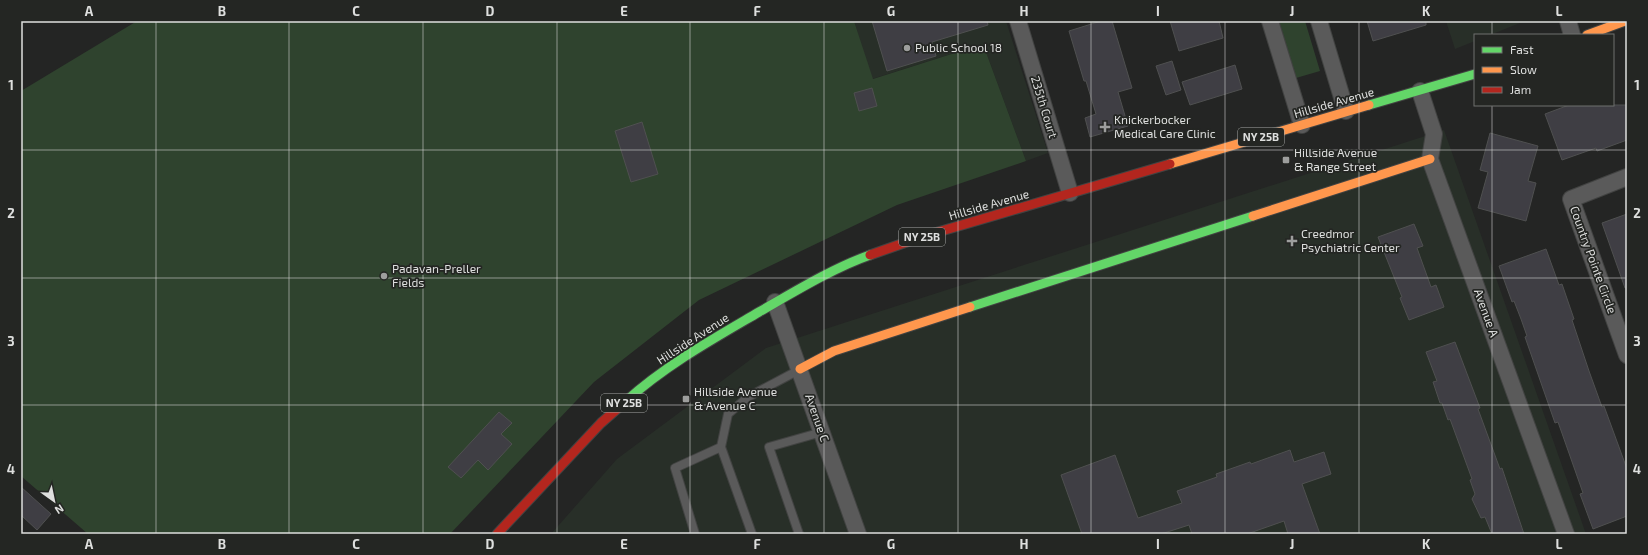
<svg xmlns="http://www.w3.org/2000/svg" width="1648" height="555" viewBox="0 0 1648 555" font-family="'Exo 2',sans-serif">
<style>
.built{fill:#282f28}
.green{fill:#2f432e}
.building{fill:#3f3e44;stroke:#4f5050}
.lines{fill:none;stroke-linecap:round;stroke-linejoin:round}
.lane-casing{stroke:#424342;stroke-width:10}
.street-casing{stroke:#424342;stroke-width:18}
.fast-casing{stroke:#424342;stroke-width:11}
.slow-casing{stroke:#424342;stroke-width:11}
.jam-casing{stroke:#424342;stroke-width:11}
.lane{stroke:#5a5a5a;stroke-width:8}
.street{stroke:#5a5a5a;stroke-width:16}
.fast{stroke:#63d668;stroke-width:9}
.slow{stroke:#ff974d;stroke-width:9}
.jam{stroke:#b3261e;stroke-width:9}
.grid{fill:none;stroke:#dedfde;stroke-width:1;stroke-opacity:0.55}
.poi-dot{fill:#9d9e9d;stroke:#242623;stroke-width:1.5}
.labels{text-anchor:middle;stroke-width:3.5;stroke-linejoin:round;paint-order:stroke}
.shield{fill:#242623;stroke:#a6a8a6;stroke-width:1}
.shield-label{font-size:11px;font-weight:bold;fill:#dedfde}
.poi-label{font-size:12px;fill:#dedfde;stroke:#242623;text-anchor:start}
.street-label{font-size:12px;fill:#dedfde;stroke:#242623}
.neatline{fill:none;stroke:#dedfde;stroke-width:1.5}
.grid-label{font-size:13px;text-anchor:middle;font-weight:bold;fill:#dedfde}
</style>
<rect width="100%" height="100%" fill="#242524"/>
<path class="built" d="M 854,21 L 1006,21 L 1048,153 L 1026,161 L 983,44 L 872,79 Z
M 1446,21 L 1525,21 L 1490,35 L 1475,35 L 1475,41 L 1455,49 Z
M 1444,130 L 1586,534 L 551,534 L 617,459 L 766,348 Z"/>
<path class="green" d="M 137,21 L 854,21 L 873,79 L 983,44 L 1026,161 L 897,205 L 699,300 L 594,382 L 450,534 L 88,534 L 21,476 L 21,91 Z
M 1279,21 L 1305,21 L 1320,71 L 1296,78 Z"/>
<path class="building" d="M 872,21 L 987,21 L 988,25 L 932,42 L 936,56 L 887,71 Z
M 1101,21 L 1112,21 L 1132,88 L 1118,92 L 1128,126 L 1090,137 L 1085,118 L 1096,114 L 1086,81 L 1084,81 L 1069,31 Z
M 1170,21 L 1219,21 L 1223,38 L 1179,51 Z
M 1367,21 L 1426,21 L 1426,25 L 1373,41 Z
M 1172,61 L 1181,90 L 1166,95 L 1156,66 Z
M 1235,65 L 1242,89 L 1190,105 L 1182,82 Z
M 872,88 L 877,106 L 859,111 L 854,93 Z
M 1569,105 L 1627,105 L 1627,140 L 1597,151 L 1596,148 L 1562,160 L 1545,114 Z
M 642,122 L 658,174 L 631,182 L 615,131 Z
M 1490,133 L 1538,146 L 1528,181 L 1536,183 L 1526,221 L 1478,208 L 1488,172 L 1480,170 Z
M 1627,214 L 1627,288 L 1625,288 L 1602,223 Z
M 1414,224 L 1423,246 L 1417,248 L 1431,287 L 1436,285 L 1444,307 L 1409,320 L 1400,298 L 1402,297 L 1378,237 Z
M 1546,249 L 1559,285 L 1562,284 L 1574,319 L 1572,320 L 1589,371 L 1602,407 L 1604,406 L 1627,469 L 1627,516 L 1593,529 L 1580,494 L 1583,493 L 1564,439 L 1558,422 L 1555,423 L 1525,337 L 1527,336 L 1521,319 L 1514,301 L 1512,302 L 1499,266 Z
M 1455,342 L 1480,408 L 1478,409 L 1500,469 L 1502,468 L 1524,534 L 1492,534 L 1485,517 L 1481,518 L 1472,499 L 1475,494 L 1470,480 L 1472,479 L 1450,419 L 1448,420 L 1442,403 L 1440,403 L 1433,382 L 1437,381 L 1426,352 Z
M 499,412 L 512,423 L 501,434 L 512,444 L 488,470 L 478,460 L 461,478 L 448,467 Z
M 1290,450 L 1294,462 L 1324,452 L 1331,474 L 1302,484 L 1320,534 L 1288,534 L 1284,521 L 1247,534 L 1192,534 L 1189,525 L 1161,534 L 1082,534 L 1061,475 L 1115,455 L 1138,518 L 1182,503 L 1177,491 L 1217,477 L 1216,474 L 1250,462 L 1251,464 Z
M 21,487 L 51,514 L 37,530 L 21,515 Z"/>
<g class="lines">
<g class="lane-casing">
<path id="lane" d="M 695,534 L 675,468 L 721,447
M 752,534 L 721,447 L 728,414 L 748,397 L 799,370
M 799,534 L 769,447 L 822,432"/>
</g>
<g class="street-casing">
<path id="street" d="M 1018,21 L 1070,193
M 1270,21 L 1302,125
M 1319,21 L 1346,111
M 1568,21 L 1572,35
M 1420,91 L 1434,134 L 1430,159 L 1566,534
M 1627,177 L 1571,199 L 1627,355
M 775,302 L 858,534"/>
</g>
<g class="fast-casing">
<path id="fast" d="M 1369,105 L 1475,74
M 970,307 L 1253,216
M 626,401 C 666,365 713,339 759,312 C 794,292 833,268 870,255"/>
</g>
<g class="slow-casing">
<path id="slow" d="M 1587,35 L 1625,21
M 1170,164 L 1369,105
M 1253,216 L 1430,159
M 800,369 L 834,351 L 970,307"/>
</g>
<g class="jam-casing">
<path id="jam" d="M 870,255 L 921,237 L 1170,164
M 497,534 L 601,423 L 626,401"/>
</g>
<use href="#lane" class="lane"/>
<use href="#street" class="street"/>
<use href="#fast" class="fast"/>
<use href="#slow" class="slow"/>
<use href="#jam" class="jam"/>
</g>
<path class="grid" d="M 156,21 L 156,534M 289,21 L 289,534M 423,21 L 423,534M 557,21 L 557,534M 690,21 L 690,534M 824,21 L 824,534M 958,21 L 958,534M 1091,21 L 1091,534M 1225,21 L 1225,534M 1359,21 L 1359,534M 1492,21 L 1492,35M 1492,105 L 1492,534M 21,150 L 1627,150M 21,278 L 1627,278M 21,405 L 1627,405"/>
<g class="poi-dot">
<circle cx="907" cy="48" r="4"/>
<path d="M1103 121h4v4h4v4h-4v4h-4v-4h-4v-4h4z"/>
<rect x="1282" y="156" width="8" height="8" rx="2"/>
<path d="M1290 235h4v4h4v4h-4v4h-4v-4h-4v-4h4z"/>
<circle cx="384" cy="276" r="4"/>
<rect x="682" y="395" width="8" height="8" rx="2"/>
</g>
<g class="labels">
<g class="shield">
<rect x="1238" y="128" width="46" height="18" rx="3"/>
<rect x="899" y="228" width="46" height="18" rx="3"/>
<rect x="601" y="394" width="46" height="18" rx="3"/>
</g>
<g class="shield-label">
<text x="1261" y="141">NY 25B</text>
<text x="922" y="241">NY 25B</text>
<text x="624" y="407">NY 25B</text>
</g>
<g class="poi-label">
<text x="915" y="52">Public School 18</text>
<text x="1114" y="124">Knickerbocker<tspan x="1114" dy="14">Medical Care Clinic</tspan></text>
<text x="1294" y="157">Hillside Avenue<tspan x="1294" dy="14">&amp; Range Street</tspan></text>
<text x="1301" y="238">Creedmor<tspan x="1301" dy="14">Psychiatric Center</tspan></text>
<text x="392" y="273">Padavan-Preller<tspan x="392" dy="14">Fields</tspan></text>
<text x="694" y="396">Hillside Avenue<tspan x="694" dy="14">&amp; Avenue C</tspan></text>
</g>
<g class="street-label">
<text transform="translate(1334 103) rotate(-16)" y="4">Hillside Avenue</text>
<text transform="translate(1044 107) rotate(73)" y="4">235th Court</text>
<text transform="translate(989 205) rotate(-16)" y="4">Hillside Avenue</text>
<text transform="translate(1593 260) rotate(70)" y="4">Country Pointe Circle</text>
<text transform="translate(1486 313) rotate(70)" y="4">Avenue A</text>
<text transform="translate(693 339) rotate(-33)" y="4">Hillside Avenue</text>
<text transform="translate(817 418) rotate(71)" y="4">Avenue C</text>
</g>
</g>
<rect width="1648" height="555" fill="none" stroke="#242623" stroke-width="44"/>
<rect x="1474" y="34" width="140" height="72" fill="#242623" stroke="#6e706e"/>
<rect x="1482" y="47" width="20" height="6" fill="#63d668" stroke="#6e706e"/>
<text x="1510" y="54" font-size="12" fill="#dedfde">Fast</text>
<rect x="1482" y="67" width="20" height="6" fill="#ff974d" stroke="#6e706e"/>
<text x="1510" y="74" font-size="12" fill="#dedfde">Slow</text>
<rect x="1482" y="87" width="20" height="6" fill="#b3261e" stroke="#6e706e"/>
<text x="1510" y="94" font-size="12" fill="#dedfde">Jam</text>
<g transform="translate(54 501) rotate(147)" stroke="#242623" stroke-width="3" paint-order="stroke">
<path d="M0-3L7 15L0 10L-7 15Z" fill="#dedfde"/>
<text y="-6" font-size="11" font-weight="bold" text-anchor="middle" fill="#dedfde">N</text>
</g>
<rect x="22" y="22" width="1604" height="511" class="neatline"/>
<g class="grid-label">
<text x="89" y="16">A</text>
<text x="222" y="16">B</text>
<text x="356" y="16">C</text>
<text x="490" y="16">D</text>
<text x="624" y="16">E</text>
<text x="757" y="16">F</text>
<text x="891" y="16">G</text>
<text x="1024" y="16">H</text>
<text x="1158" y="16">I</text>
<text x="1292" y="16">J</text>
<text x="1426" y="16">K</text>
<text x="1559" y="16">L</text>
<text x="11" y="90">1</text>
<text x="1637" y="90">1</text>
<text x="11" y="218">2</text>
<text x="1637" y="218">2</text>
<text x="11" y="346">3</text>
<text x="1637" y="346">3</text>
<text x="11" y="474">4</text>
<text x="1637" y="474">4</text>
<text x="89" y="549">A</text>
<text x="222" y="549">B</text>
<text x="356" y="549">C</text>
<text x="490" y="549">D</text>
<text x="624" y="549">E</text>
<text x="757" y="549">F</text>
<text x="891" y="549">G</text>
<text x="1024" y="549">H</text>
<text x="1158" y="549">I</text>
<text x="1292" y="549">J</text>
<text x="1426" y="549">K</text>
<text x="1559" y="549">L</text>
</g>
</svg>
